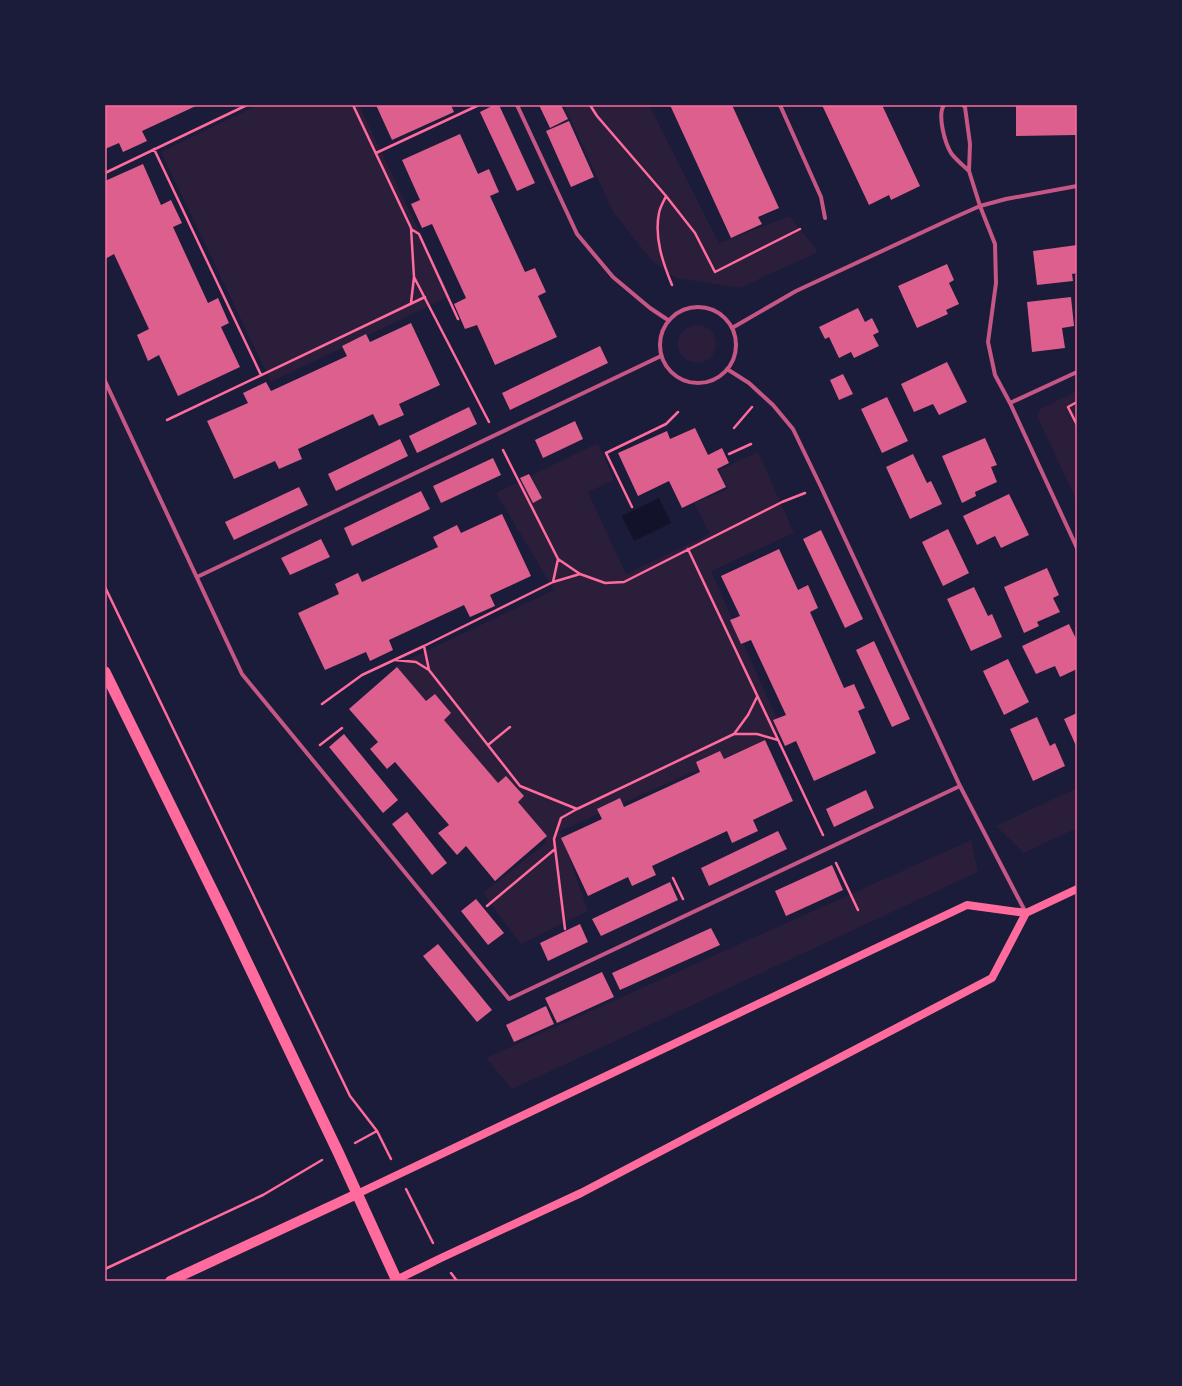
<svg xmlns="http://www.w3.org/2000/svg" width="1182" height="1386" viewBox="0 0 1182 1386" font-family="'PT Sans Narrow',sans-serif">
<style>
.green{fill:#2a1e3b}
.water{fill:#12122b}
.building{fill:#dd5f8e}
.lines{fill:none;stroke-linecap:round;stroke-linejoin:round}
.path{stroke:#ff6b9d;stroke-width:2.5}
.minor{stroke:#c65784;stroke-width:4}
.secondary{stroke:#ff6b9d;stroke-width:8}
.primary{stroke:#ff6b9d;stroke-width:10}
.trunk{stroke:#ff6b9d;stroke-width:11}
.neatline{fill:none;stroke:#ff6b9d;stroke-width:1.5}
</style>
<rect width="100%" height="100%" fill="#1b1b3a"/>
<path class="green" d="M 258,105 L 359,105 L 450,296 L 271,382 L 161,152 Z
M 564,105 L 649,105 L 719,243 L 790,216 L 818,252 L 740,288 L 676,278 L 652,261 L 613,212 Z
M678 344a19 19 0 1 1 38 0a19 19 0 1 1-38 0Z
M 1077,391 L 1077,502 L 1037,416 L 1040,409 Z
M 598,443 L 614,480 L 588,492 L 626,574 L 710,534 L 694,503 L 728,489 L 719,470 L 758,452 L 794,533 L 711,571 L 783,732 L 560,831 L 588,911 L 521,944 L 483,893 L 547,842 L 395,666 L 554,590 L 496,493 Z
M 1077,788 L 1077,828 L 1024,853 L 996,826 Z
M 971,840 L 978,872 L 512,1089 L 486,1058 Z"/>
<path class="water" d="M 659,498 L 671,523 L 634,541 L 622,516 Z"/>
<path class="building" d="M 105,105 L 198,105 L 142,131 L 147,141 L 123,152 L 119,143 L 105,149 Z
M 376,105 L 451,105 L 454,112 L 392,140 Z
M 494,105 L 499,105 L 535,183 L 517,191 L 480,112 Z
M 539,105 L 561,105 L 568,119 L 550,128 Z
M 670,105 L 732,105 L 779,208 L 758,217 L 762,224 L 731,238 Z
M 822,105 L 882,105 L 920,186 L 891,200 L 889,195 L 869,205 Z
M 1016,105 L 1077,105 L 1077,135 L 1016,136 Z
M 569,121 L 594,177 L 571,187 L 546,131 Z
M 460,134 L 478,174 L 489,169 L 499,192 L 490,196 L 525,272 L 535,268 L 546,292 L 538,296 L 557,337 L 495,365 L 477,325 L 465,329 L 454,304 L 466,298 L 432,224 L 422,228 L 411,204 L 420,200 L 402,160 Z
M 143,164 L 161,205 L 171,200 L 182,223 L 173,227 L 208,303 L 218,298 L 229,323 L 221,327 L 240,367 L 178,396 L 159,355 L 148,361 L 137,335 L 149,329 L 114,254 L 105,259 L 105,181 Z
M 1077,245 L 1077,273 L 1072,274 L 1073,281 L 1037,285 L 1033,251 Z
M 947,264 L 954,280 L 949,283 L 959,304 L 946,310 L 948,314 L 917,328 L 898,286 Z
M 1071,297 L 1074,326 L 1062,328 L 1065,348 L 1032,352 L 1027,302 Z
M 858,308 L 865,322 L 872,318 L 879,332 L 873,335 L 879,346 L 854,358 L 851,352 L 839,358 L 829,337 L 825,339 L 819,327 Z
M 411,323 L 440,385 L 399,404 L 404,415 L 379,426 L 373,414 L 298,449 L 302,459 L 279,469 L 275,461 L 234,479 L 207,421 L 248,403 L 243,393 L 266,382 L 271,391 L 347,356 L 342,346 L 366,334 L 370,342 Z
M 600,346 L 608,363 L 510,410 L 502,393 Z
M 947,362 L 967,402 L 939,415 L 933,404 L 914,412 L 901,384 Z
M 843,374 L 853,394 L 839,400 L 830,380 Z
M 887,397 L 908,441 L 882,453 L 861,409 Z
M 469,407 L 477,424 L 417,453 L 409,436 Z
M 575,421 L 583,439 L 543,458 L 535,440 Z
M 695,428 L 708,455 L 722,448 L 729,463 L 717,469 L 726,487 L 682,508 L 669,481 L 638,496 L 618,453 L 667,431 L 670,439 Z
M 985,438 L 997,465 L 991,467 L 997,482 L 975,492 L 976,496 L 962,503 L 942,456 Z
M 400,439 L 408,456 L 336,491 L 328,474 Z
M 913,454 L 927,483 L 931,481 L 942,504 L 910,519 L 886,467 Z
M 493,458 L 501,475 L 441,503 L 433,486 Z
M 529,474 L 542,498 L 533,503 L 520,478 Z
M 299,487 L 308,505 L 234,540 L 225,522 Z
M 421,491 L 430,509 L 352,546 L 344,528 Z
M 1009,494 L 1029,535 L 1001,548 L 995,536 L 977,545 L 963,516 Z
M 502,514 L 531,576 L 490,595 L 495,606 L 470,617 L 464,605 L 389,640 L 393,650 L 370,661 L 366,652 L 325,670 L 298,613 L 339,594 L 335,584 L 358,573 L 362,582 L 438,547 L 433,537 L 457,525 L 461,533 Z
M 948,529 L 969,573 L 943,586 L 922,542 Z
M 821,530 L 863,619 L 845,628 L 803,539 Z
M 321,539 L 330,557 L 290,575 L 281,558 Z
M 779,549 L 798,590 L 808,585 L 818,608 L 810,612 L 844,688 L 854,684 L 865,708 L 858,711 L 876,753 L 814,781 L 796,741 L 785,746 L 773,720 L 786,715 L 751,640 L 741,644 L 730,620 L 740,616 L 721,576 Z
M 1047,568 L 1059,595 L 1053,598 L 1060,612 L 1037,622 L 1039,626 L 1024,633 L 1004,587 Z
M 974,587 L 988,616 L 992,614 L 1002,637 L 971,651 L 947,599 Z
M 1069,624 L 1077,641 L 1077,669 L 1060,677 L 1055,666 L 1036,674 L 1022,646 Z
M 874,641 L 910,719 L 892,727 L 856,650 Z
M 1008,659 L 1029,702 L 1004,715 L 983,671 Z
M 397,667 L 426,701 L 435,694 L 451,713 L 444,720 L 498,783 L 506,776 L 524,796 L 518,802 L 547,836 L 495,881 L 466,846 L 457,855 L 438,833 L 449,825 L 395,762 L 387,769 L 370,749 L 378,742 L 349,709 Z
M 1077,713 L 1077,748 L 1064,719 Z
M 1037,717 L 1050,746 L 1055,743 L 1065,766 L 1033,781 L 1010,729 Z
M 344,734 L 398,800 L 383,813 L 329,747 Z
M 765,740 L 793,801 L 753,820 L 758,831 L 732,843 L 727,831 L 652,866 L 656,875 L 632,886 L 628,877 L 588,896 L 561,838 L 602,819 L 597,809 L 620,798 L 624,807 L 700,772 L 696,762 L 720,751 L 724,759 Z
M 866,790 L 874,808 L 834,827 L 826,809 Z
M 407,812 L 447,863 L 432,875 L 392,824 Z
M 778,831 L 787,849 L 709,886 L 701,868 Z
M 832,865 L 843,890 L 786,916 L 775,891 Z
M 670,882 L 678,900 L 601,936 L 592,919 Z
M 476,899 L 504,933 L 488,945 L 461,911 Z
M 580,924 L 588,942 L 548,961 L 540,943 Z
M 711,928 L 720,945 L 620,990 L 612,973 Z
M 438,944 L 492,1010 L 477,1022 L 423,956 Z
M 602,972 L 614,997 L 557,1023 L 545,998 Z
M 546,1006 L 554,1024 L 514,1042 L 506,1025 Z"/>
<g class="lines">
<path class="path" d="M 353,105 L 411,228 L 414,277 L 411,303
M 590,105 L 597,116 L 666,196 L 695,233 L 715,272 L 800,229
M 154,149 L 261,375
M 376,153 L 479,105
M 105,173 L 247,105
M 666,196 C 664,201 660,207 659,213 C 654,238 663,263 672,285
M 411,229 L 419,234 L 458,319
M 414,277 L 489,422
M 1077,402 L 1068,407 L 1077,425
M 167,420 L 425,297
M 734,428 L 752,407
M 503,450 L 558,559 L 553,582
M 729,454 L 751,444
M 632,507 L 606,453 L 666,424 L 678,412
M 688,549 L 823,835
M 558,559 L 580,574 L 605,583 L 624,582 L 782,502 L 805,493
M 105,587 L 350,1096 L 377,1131 L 391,1159
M 424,646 L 429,670
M 395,660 L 416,662 L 429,670 L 520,786 L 577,809
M 322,704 L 362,675 L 424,646 L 553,582 L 580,574
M 734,734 L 748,715 L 757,697
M 320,745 L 342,728
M 488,745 L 510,727
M 836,863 L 858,910
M 673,878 L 683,899
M 487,906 L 555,849
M 565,929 L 554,839 L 561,818 L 577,809 L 734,734 L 757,734 L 778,740
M 355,1143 L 377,1131
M 406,1189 L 433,1243
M 105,1269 L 263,1195 L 322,1160
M 451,1273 L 457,1281"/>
<path class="minor" d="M 517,105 L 577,234 L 613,277 L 650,308 L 668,320
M 780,105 L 821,197 L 825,218
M 944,105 C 937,115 945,143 951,153 C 956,160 964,166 969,171
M 963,105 L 965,107 L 970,144 L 969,171 L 980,206 L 995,244 L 996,283 L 988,342 L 995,375 L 1010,403 L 1077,548
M660 345a38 38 0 1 1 76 0a38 38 0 1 1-76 0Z
M 732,328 L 796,291 L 953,218 L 980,206 L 1006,199 L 1077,186
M 727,369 L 749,383 L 762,395 L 773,405 L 793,429 L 821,487 L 960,786 L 1026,913
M 105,381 L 242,674 L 509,999 L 960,786
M 1010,403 L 1077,372
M 197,577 L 661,356"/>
<path class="secondary" d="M 357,1194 L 967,905 L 1026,913 L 1077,889
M 396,1280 L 441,1258 L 581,1193 L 992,978 L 1026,913"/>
<path class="primary" d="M 170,1281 L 357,1194"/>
<path class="trunk" d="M 105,672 L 225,916 L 338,1152 L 397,1281"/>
</g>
<rect width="1182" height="1386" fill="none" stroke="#1b1b3a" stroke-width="212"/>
<rect x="106" y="106" width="970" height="1174" class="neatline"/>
</svg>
